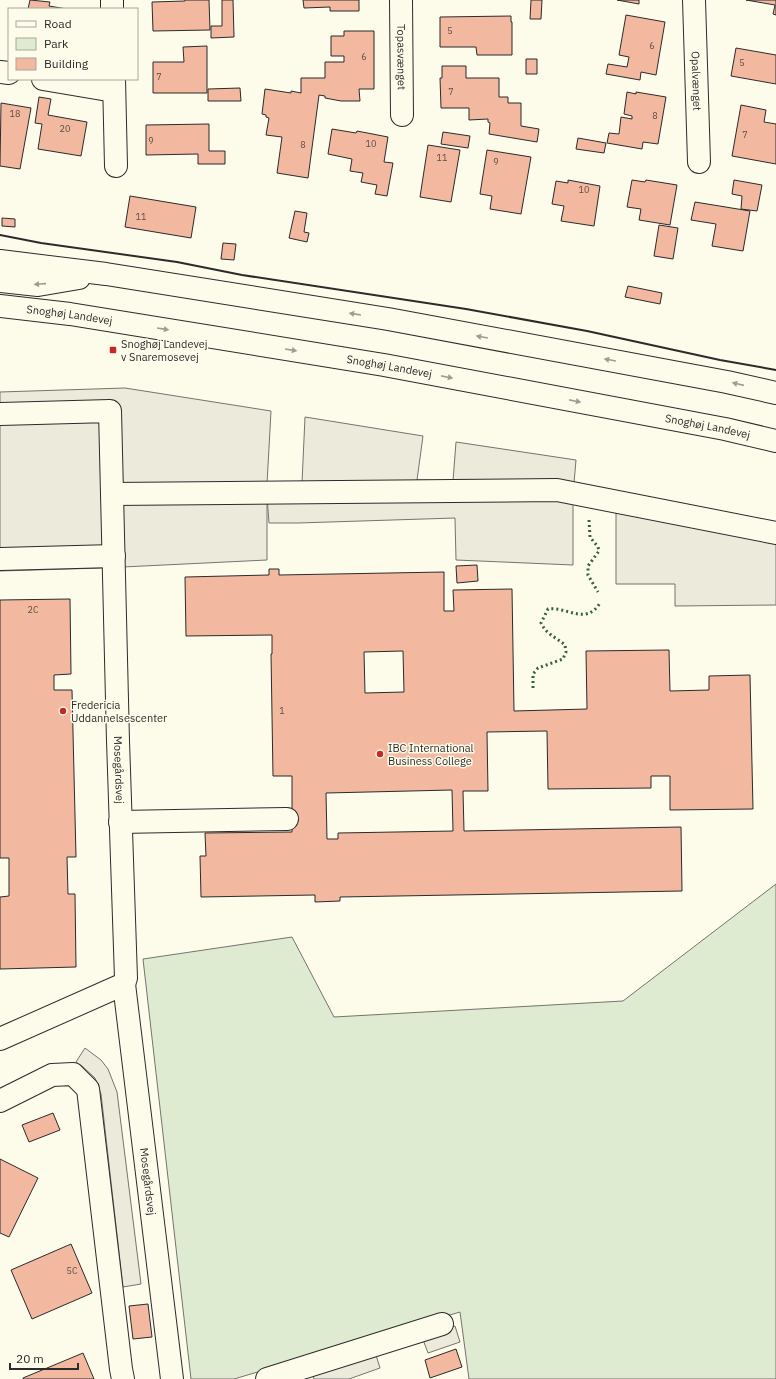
<svg xmlns="http://www.w3.org/2000/svg" width="776" height="1379" viewBox="0 0 776 1379" font-family="'IBM Plex Sans',sans-serif">
<style>
.green{fill:#deebd1;stroke:#74746e}
.parking{fill:#eceadb;stroke:#74746e}
.building{fill:#f2b8a0;stroke:#2b2b2b;fill-rule:evenodd}
.lines{fill:none;stroke-linecap:round;stroke-linejoin:round}
.minor-casing{stroke:#2b2b2b;stroke-width:24}
.major-casing{stroke:#2b2b2b;stroke-width:24}
.minor{stroke:#fdfbea;stroke-width:22}
.major{stroke:#fdfbea;stroke-width:22}
.hedge{stroke:#34623c;stroke-width:3;stroke-dasharray:2 3;stroke-linecap:butt}
.wall{stroke:#2b2b2b;stroke-width:2}
.oneway{fill:#9e9d94}
.poi-dot{fill:#c62828;stroke:#fdfbea;stroke-width:1.5}
.labels{text-anchor:middle;stroke-width:3;stroke-linejoin:round;paint-order:stroke}
.number-label{font-size:9px;fill:#5d4e48}
.street-label{font-size:11px;fill:#2b2b2b;stroke:#fdfbea}
.poi-label{font-size:11px;fill:#2b2b2b;stroke:#fdfbea;text-anchor:start}
</style>
<rect width="100%" height="100%" fill="#fdfbea"/>
<path class="green" d="M 776,884 L 776,1379 L 469,1379 L 460,1312 L 234,1379 L 191,1379 L 143,959 L 292,937 L 334,1017 L 623,1001 Z"/>
<path class="parking" d="M 125,388 L 271,411 L 267,484 L 302,483 L 305,417 L 423,436 L 417,480 L 453,481 L 456,442 L 576,460 L 574,483 L 776,522 L 776,605 L 675,606 L 675,584 L 616,584 L 616,511 L 573,504 L 573,565 L 456,560 L 455,518 L 298,523 L 269,523 L 267,496 L 267,560 L 102,568 L 0,571 L 0,392 Z
M 85,1048 L 101,1060 L 108,1069 L 117,1092 L 141,1284 L 123,1287 L 101,1094 L 95,1078 L 82,1066 L 76,1062 Z
M 455,1326 L 460,1342 L 428,1353 L 422,1337 Z
M 375,1352 L 380,1368 L 349,1379 L 314,1379 L 312,1374 Z"/>
<path class="building" d="M 30,0 L 50,2 L 49,6 L 67,9 L 28,9 Z
M 185,0 L 209,0 L 210,30 L 153,31 L 152,2 L 185,1 Z
M 222,0 L 233,0 L 234,37 L 211,38 L 211,26 L 222,26 Z
M 303,0 L 359,0 L 359,11 L 330,11 L 330,7 L 304,8 Z
M 531,0 L 542,0 L 541,19 L 530,19 Z
M 617,0 L 639,0 L 639,4 Z
M 746,0 L 776,0 L 776,15 L 773,14 L 775,5 Z
M 626,15 L 665,22 L 656,75 L 641,72 L 640,80 L 606,74 L 608,64 L 627,67 L 629,57 L 619,55 Z
M 511,16 L 511,22 L 512,22 L 512,55 L 477,55 L 476,47 L 440,47 L 440,17 Z
M 344,31 L 374,31 L 374,89 L 359,89 L 360,101 L 341,101 L 325,98 L 325,96 L 319,95 L 308,178 L 277,173 L 282,137 L 266,135 L 269,118 L 266,117 L 266,115 L 262,114 L 265,89 L 291,93 L 291,91 L 301,93 L 301,78 L 325,78 L 325,62 L 344,62 L 344,56 L 331,56 L 331,36 L 344,36 Z
M 207,46 L 207,93 L 153,93 L 153,62 L 184,62 L 183,47 Z
M 736,48 L 776,55 L 776,84 L 731,76 Z
M 526,59 L 537,59 L 537,74 L 526,74 Z
M 442,66 L 466,66 L 466,78 L 499,78 L 499,97 L 508,97 L 508,103 L 521,103 L 521,126 L 539,129 L 537,142 L 489,134 L 490,123 L 488,122 L 488,119 L 469,120 L 469,108 L 441,108 L 440,78 L 442,78 Z
M 240,88 L 241,101 L 208,101 L 208,89 Z
M 627,92 L 636,94 L 636,92 L 666,97 L 658,144 L 643,142 L 642,149 L 607,143 L 609,133 L 619,134 L 621,117 L 632,119 L 632,116 L 624,114 Z
M 39,97 L 51,99 L 48,115 L 87,122 L 81,156 L 38,149 L 42,124 L 35,123 Z
M 1,103 L 31,108 L 20,169 L 0,166 Z
M 741,105 L 766,110 L 764,122 L 776,124 L 776,164 L 732,156 Z
M 209,124 L 209,151 L 225,151 L 225,164 L 198,164 L 198,154 L 146,155 L 146,125 Z
M 332,129 L 356,133 L 357,131 L 388,137 L 384,162 L 393,163 L 387,196 L 375,194 L 377,185 L 361,182 L 363,173 L 350,171 L 352,159 L 328,154 Z
M 443,132 L 470,136 L 468,148 L 441,144 Z
M 578,138 L 606,143 L 604,153 L 576,149 Z
M 428,145 L 460,150 L 451,202 L 420,197 Z
M 487,150 L 531,157 L 521,214 L 490,209 L 492,196 L 480,194 Z
M 568,180 L 600,186 L 594,226 L 561,221 L 564,206 L 552,204 L 556,181 L 568,183 Z
M 632,180 L 645,182 L 646,180 L 677,185 L 670,225 L 639,220 L 641,209 L 627,207 Z
M 734,180 L 762,185 L 757,211 L 741,209 L 742,196 L 732,194 Z
M 130,196 L 196,207 L 191,238 L 125,227 Z
M 695,202 L 750,211 L 743,251 L 712,246 L 716,224 L 691,220 Z
M 295,211 L 307,213 L 304,232 L 309,233 L 307,242 L 289,238 Z
M 2,218 L 15,219 L 15,227 L 2,226 Z
M 659,225 L 678,228 L 673,259 L 654,256 Z
M 223,243 L 236,244 L 234,260 L 221,259 Z
M 628,286 L 662,293 L 660,304 L 625,297 Z
M 477,565 L 478,581 L 457,583 L 456,566 Z
M 269,569 L 279,569 L 279,575 L 444,572 L 444,611 L 454,611 L 453,590 L 512,589 L 514,711 L 587,709 L 586,651 L 669,650 L 670,691 L 709,690 L 709,676 L 750,675 L 753,809 L 670,810 L 670,776 L 651,776 L 651,788 L 548,789 L 547,731 L 487,732 L 488,791 L 463,791 L 464,831 L 681,827 L 682,891 L 340,897 L 340,901 L 315,902 L 315,895 L 201,897 L 200,856 L 206,856 L 205,833 L 292,832 L 292,776 L 273,776 L 271,654 L 272,654 L 272,635 L 186,636 L 185,577 L 269,575 ZM 403,651 L 404,692 L 365,693 L 364,652 ZM 452,790 L 453,831 L 338,833 L 338,839 L 327,839 L 326,793 Z
M 70,599 L 71,674 L 54,675 L 54,690 L 72,690 L 76,857 L 67,857 L 68,894 L 75,894 L 76,967 L 0,969 L 0,897 L 9,896 L 9,858 L 0,858 L 0,600 Z
M 53,1113 L 60,1130 L 29,1142 L 22,1125 Z
M 0,1159 L 38,1178 L 9,1237 L 0,1233 Z
M 71,1244 L 92,1293 L 32,1319 L 11,1270 Z
M 148,1304 L 152,1337 L 133,1339 L 129,1306 Z
M 456,1349 L 462,1367 L 430,1378 L 425,1360 Z
M 83,1353 L 94,1379 L 23,1379 L 23,1378 Z"/>
<g class="lines">
<g class="minor-casing">
<g id="minor">
<path d="M 112,0 L 112,9"/>
<path id="s1" d="M 401,0 L 402,115"/>
<path id="s2" d="M 694,0 L 699,162"/>
<path d="M 0,72 L 9,73"/>
<path d="M 43,79 L 114,91"/>
<path d="M 114,79 L 116,166"/>
<path id="s3" d="M 0,414 L 110,411 L 118,741 L 126,978 L 124,984 L 0,1039"/>
<path d="M 112,494 L 557,490 L 776,533"/>
<path d="M 0,559 L 114,556"/>
<path d="M 120,822 L 287,819"/>
<path id="s4" d="M 124,984 L 172,1379"/>
<path d="M 0,1101 L 52,1075 L 73,1074 L 88,1089 L 121,1369 L 123,1379"/>
<path d="M 267,1379 L 442,1324"/>
</g>
</g>
<g class="major-casing">
<g id="major">
<path d="M 0,261 L 106,274 L 388,319 L 727,382 L 776,393"/>
<path d="M 0,281 L 38,285 L 79,278"/>
<path id="s5" d="M 0,306 L 70,314 L 384,365 L 725,429 L 776,441"/>
</g>
</g>
<use href="#minor" class="minor"/>
<use href="#major" class="major"/>
<path class="hedge" d="M 589,520 L 590,537 L 598,547 L 599,551 L 588,566 L 588,575 L 598,592
M 533,688 L 533,674 L 538,668 L 563,659 L 566,652 L 565,645 C 557,638 546,634 541,623 L 548,609 C 566,606 586,626 600,603"/>
<path class="wall" d="M 0,235 L 41,243 L 177,262 L 242,275 L 466,309 L 587,331 L 720,360 L 776,370"/>
</g>
<defs><path id="oneway-solid" d="M-6-.8H1V-3.2L6.5 0L1 3.2V.8H-6Z"/></defs>
<g class="oneway">
<use href="#oneway-solid" transform="translate(40 284) rotate(176)"/>
<use href="#oneway-solid" transform="translate(355 314) rotate(-171)"/>
<use href="#oneway-solid" transform="translate(163 329) rotate(9)"/>
<use href="#oneway-solid" transform="translate(482 337) rotate(-170)"/>
<use href="#oneway-solid" transform="translate(291 350) rotate(9)"/>
<use href="#oneway-solid" transform="translate(610 360) rotate(-170)"/>
<use href="#oneway-solid" transform="translate(447 377) rotate(11)"/>
<use href="#oneway-solid" transform="translate(738 384) rotate(-167)"/>
<use href="#oneway-solid" transform="translate(575 401) rotate(11)"/>
</g>
<g class="poi-dot">
<rect x="109" y="346" width="8" height="8" rx="2"/>
<circle cx="63" cy="711" r="4"/>
<circle cx="380" cy="754" r="4"/>
</g>
<g class="labels">
<g class="number-label">
<text x="450" y="34">5</text>
<text x="652" y="49">6</text>
<text x="364" y="60">6</text>
<text x="742" y="66">5</text>
<text x="159" y="80">7</text>
<text x="451" y="95">7</text>
<text x="15" y="117">18</text>
<text x="655" y="119">8</text>
<text x="65" y="132">20</text>
<text x="745" y="138">7</text>
<text x="151" y="144">9</text>
<text x="371" y="147">10</text>
<text x="303" y="148">8</text>
<text x="442" y="161">11</text>
<text x="496" y="165">9</text>
<text x="584" y="193">10</text>
<text x="141" y="220">11</text>
<text x="33" y="613">2C</text>
<text x="282" y="714">1</text>
<text x="72" y="1274">5C</text>
</g>
<g class="street-label">
<text dy="4" stroke="none"><textPath href="#s1" startOffset="57">Topasvænget</textPath></text>
<text dy="4" stroke="none"><textPath href="#s2" startOffset="81">Opalvænget</textPath></text>
<text dy="4" stroke="none"><textPath href="#s5" startOffset="70">Snoghøj Landevej</textPath></text>
<text dy="4" stroke="none"><textPath href="#s5" startOffset="394">Snoghøj Landevej</textPath></text>
<text dy="4" stroke="none"><textPath href="#s5" startOffset="718">Snoghøj Landevej</textPath></text>
<text dy="4" stroke="none"><textPath href="#s3" startOffset="469">Mosegårdsvej</textPath></text>
<text dy="4" stroke="none"><textPath href="#s4" startOffset="199">Mosegårdsvej</textPath></text>
</g>
<g class="poi-label">
<text x="121" y="348">Snoghøj Landevej<tspan x="121" dy="13">v Snaremosevej</tspan></text>
<text x="71" y="709">Fredericia<tspan x="71" dy="13">Uddannelsescenter</tspan></text>
<text x="388" y="752">IBC International<tspan x="388" dy="13">Business College</tspan></text>
</g>
</g>
<rect x="8" y="8" width="130" height="72" fill="#fdfbea" stroke="#a9a89e"/>
<rect x="16" y="21" width="20" height="6" fill="#fdfbea" stroke="#a9a89e"/>
<text x="44" y="28" font-size="12" fill="#2b2b2b">Road</text>
<rect x="16" y="38" width="20" height="12" fill="#deebd1" stroke="#a9a89e"/>
<text x="44" y="48" font-size="12" fill="#2b2b2b">Park</text>
<rect x="16" y="58" width="20" height="12" fill="#f2b8a0" stroke="#a9a89e"/>
<text x="44" y="68" font-size="12" fill="#2b2b2b">Building</text>
<path d="M10 1363v6h68v-6" fill="none" stroke="#2b2b2b" stroke-width="2"/>
<text x="16" y="1363" font-size="12" fill="#2b2b2b" stroke="#fdfbea" stroke-width="3" paint-order="stroke">20 m</text>
</svg>
